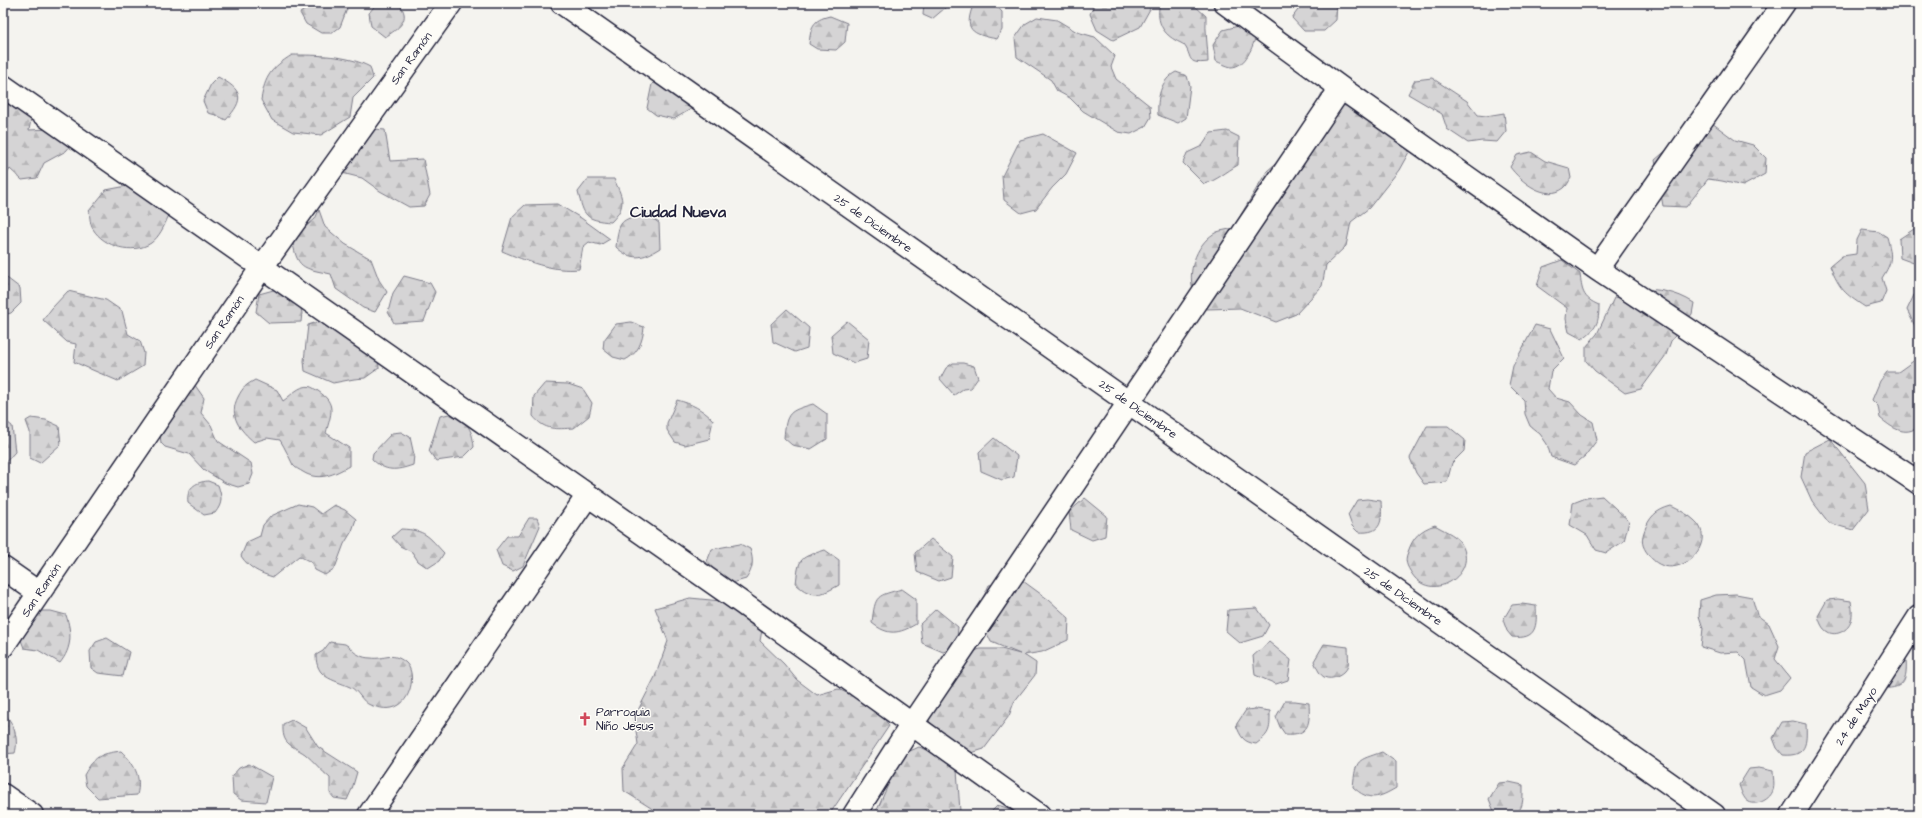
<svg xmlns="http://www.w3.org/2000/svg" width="1922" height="818" viewBox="0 0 1922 818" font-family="'Architects Daughter',sans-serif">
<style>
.forest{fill:url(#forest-firs);stroke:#7c7b88}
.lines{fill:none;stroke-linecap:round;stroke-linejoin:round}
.minor-casing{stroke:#22223b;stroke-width:25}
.minor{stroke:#fdfcf7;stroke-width:22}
.labels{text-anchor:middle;stroke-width:3;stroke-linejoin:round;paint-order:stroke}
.street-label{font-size:12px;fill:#22223b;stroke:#fdfcf7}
.poi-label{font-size:12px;fill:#22223b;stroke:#fdfcf7;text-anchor:start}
.district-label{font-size:16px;font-weight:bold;fill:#22223b;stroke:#fdfcf7}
</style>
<defs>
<pattern id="forest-firs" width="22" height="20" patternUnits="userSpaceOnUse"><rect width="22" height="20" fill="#d5d4d5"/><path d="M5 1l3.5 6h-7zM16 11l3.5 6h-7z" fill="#b7b6b8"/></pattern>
</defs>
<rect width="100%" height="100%" fill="#f4f3ef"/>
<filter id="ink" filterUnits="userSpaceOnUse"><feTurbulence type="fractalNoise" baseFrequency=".025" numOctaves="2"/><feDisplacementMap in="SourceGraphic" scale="8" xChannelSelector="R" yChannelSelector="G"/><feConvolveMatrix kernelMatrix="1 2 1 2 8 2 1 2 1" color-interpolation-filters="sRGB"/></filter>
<g filter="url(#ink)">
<path class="forest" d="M 315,3 L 339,3 L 347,9 L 340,27 L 332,33 L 321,33 L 306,24 L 300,13 Z
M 377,3 L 398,3 C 413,19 398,29 385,37 L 371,26 L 369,13 Z
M 924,3 L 951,3 L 932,19 L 923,15 Z
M 974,3 L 994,3 L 1002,12 L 1002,30 L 997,39 C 971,34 963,30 974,3 Z
M 1095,3 L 1147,3 L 1150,9 L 1140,27 L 1113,40 L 1097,30 L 1090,14 Z
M 1160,3 L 1195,3 L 1195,6 L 1206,16 C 1205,32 1208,46 1208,62 C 1185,65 1193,56 1184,45 C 1182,43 1178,42 1175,40 C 1161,32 1156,19 1160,3 Z
M 1303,3 L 1337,3 L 1336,20 L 1324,31 L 1304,31 L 1292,18 Z
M 830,16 L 847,23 L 845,42 L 836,50 L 817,49 L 809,44 C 811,27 812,20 830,16 Z
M 1037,17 L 1057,20 L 1077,32 L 1095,37 L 1115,56 L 1111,67 L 1116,79 L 1150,106 L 1151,117 L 1145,127 L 1131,134 L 1118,132 L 1083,111 L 1070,98 L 1057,91 L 1051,80 L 1017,57 L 1015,38 L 1025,24 Z
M 1242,25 L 1256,35 C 1253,46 1246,67 1231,67 C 1227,66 1220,63 1216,61 L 1213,45 L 1223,30 Z
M 292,55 C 316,55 348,55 370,67 L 373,78 L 353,98 L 350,117 L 321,135 L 293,132 L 272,120 L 261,100 C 265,76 271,68 292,55 Z
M 1176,72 L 1187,76 L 1190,86 L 1186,118 L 1178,123 L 1158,115 C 1157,99 1160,80 1176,72 Z
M 218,77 C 243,90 245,99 226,120 L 216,115 L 208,113 L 203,101 L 211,84 Z
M 1432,78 L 1467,101 L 1478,115 L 1486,116 L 1504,113 L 1506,131 L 1497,142 L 1482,141 L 1468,143 L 1447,129 L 1442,114 L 1408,94 L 1415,80 Z
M 657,79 L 691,103 L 691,109 L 674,119 L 656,115 L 647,108 L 652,84 Z
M 1365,90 L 1407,123 L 1409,152 L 1399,170 L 1369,208 L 1351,222 L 1346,246 L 1326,265 L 1322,286 L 1296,314 L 1276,322 L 1240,308 L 1207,309 C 1203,304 1195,296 1193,289 C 1187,269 1198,241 1217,232 C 1222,230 1228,230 1233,228 L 1267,171 L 1281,159 L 1309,157 L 1315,147 L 1309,118 L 1322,93 Z
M 7,101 L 41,106 L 31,120 L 29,130 L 50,129 L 72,144 L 66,151 L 44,163 L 37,178 L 22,180 L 10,169 L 6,175 L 3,174 L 3,103 Z
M 1712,123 L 1735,140 L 1753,145 L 1766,158 L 1765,174 L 1743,186 L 1722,181 L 1708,179 L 1686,207 L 1663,206 L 1655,160 L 1676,142 Z
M 354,127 L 385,130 L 390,161 L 423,159 L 430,195 L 424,206 L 409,207 L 380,191 L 362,178 L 338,172 Z
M 1227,131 L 1239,137 L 1238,165 C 1227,171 1216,181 1204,184 L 1183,163 L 1187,153 L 1202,146 L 1211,133 Z
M 1043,134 L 1077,153 L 1066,174 L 1052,188 L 1036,209 L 1021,213 L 1004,200 L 1002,176 L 1020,140 Z
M 1531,152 L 1545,161 L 1569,168 L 1571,178 C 1569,181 1567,186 1564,188 C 1546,202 1521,182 1510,167 L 1517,155 Z
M 588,179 L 614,179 C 622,197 628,205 611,222 C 585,220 584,216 578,192 Z
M 132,185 L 157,194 L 168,217 C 164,227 159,237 151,243 C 133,255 104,247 93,229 C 90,225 90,217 89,211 L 106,190 Z
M 557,204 L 581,218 L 610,239 L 600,245 L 589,242 L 583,247 L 579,269 C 553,272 526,261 502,251 L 512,217 L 525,205 Z
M 319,210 L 325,227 L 345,244 L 371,259 L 379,280 L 387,292 L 375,312 L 363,308 L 336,289 L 331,274 C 302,268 297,269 292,238 L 315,219 Z
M 645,213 L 659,223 L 660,248 C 643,259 631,261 616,247 C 619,219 620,221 645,213 Z
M 1914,229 L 1919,229 L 1919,265 L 1900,258 L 1899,239 Z
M 1862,230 L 1879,232 L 1887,237 C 1892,256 1893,261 1882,278 L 1886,291 L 1881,303 L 1865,307 C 1844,293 1840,290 1830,266 L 1842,256 L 1856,254 L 1857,240 Z
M 1562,260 L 1580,274 C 1582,290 1582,298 1599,305 C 1599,323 1597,328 1582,339 L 1569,332 L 1566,319 L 1567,308 L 1537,286 L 1543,267 Z
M 3,275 L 20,288 L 21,303 L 11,313 L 3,315 Z
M 404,276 L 430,283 L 435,292 L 424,321 L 394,323 L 388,312 L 393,293 Z
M 277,289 L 299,300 L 302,313 L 301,322 L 269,323 L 256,312 L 259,294 Z
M 1637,289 C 1658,289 1675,291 1694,303 L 1692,314 L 1671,341 L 1666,355 L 1641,389 L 1625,393 L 1595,371 L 1586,361 L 1586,347 L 1597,334 L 1614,298 Z
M 68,291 L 106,300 L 122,311 L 128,334 L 140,341 L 144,353 L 143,366 L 118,381 L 74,362 L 76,344 L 67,342 L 43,320 L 52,308 Z
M 1919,291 L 1919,334 L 1907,310 L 1914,295 Z
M 787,309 L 809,328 L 807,348 L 795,352 L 773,342 L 771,324 Z
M 324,320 L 378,356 L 379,368 L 365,378 L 354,379 L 333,383 L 305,371 L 304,361 L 308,325 Z
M 847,321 L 869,339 L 867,359 L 854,363 L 833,353 L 831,335 Z
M 631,322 L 644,327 C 643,341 638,354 625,360 L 613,357 L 603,349 L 604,340 L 616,324 Z
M 1535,325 L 1550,329 L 1564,358 L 1551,371 L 1548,389 L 1556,398 L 1570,402 L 1582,415 L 1593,422 L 1597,440 L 1585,456 L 1574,465 L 1551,457 L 1547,444 L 1540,434 L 1530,426 L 1525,414 L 1524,400 L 1509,385 L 1513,366 Z
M 1919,357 L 1919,426 C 1905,438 1891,427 1880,418 L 1878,406 L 1872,400 L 1880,381 L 1887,372 L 1898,372 Z
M 953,363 L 963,363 L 974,366 L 978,378 L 971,388 L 963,389 L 954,395 L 940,379 L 946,368 Z
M 255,380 L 277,390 L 283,401 C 289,397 297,388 304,387 C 310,385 313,388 318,391 C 337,404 331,413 326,433 L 349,448 L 349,466 C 335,474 319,482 303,472 C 300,470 295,468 293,465 C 289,457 285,448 280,440 L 267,438 L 254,442 C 240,430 228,416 238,397 C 243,387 246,385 255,380 Z
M 192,381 L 204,398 L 201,413 L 211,425 L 218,441 L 251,463 L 253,474 L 249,484 L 238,487 L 225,483 L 204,470 L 189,454 L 165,447 L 161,443 L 159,427 Z
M 545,383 L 568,384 L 583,389 L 592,403 L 589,416 L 574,428 C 556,429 545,431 533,416 L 534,396 Z
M 677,400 C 692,404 702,409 713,420 L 709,439 L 685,445 L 675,442 L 667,430 L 667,423 Z
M 813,404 L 827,414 L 827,439 L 811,449 L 792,445 L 784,438 C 786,412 789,411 813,404 Z
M 449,414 C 467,422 472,427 474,447 L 464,457 L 436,461 L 429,451 L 440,416 Z
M 31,418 L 46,420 L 59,426 L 61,444 L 40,463 L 30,458 L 30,432 L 26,421 Z
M 3,419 L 12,426 L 15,452 L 3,465 Z
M 1427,426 L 1448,426 L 1465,440 L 1464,451 L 1452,463 L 1447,482 L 1424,484 L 1416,473 L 1410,458 Z
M 401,432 L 410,437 L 414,455 L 413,465 C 396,471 385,472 372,459 L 373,453 L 392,433 Z
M 994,438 L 1017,456 L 1014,477 L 1002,480 L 981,471 L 979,452 Z
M 1830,439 L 1865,483 L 1869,509 L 1853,530 L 1829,523 L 1812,501 L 1801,477 L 1805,452 Z
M 208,481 L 218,485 C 222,497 223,503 215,513 L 204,515 L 188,503 C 186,488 195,482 208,481 Z
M 1602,496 L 1629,521 L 1624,541 L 1606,553 L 1596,550 L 1587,535 L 1570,525 L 1573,503 L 1586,498 Z
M 1085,498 L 1107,516 L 1105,536 L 1092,540 L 1071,530 L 1069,512 Z
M 1367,499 L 1381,501 C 1382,521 1383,534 1358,532 L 1352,526 L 1348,515 L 1357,500 Z
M 298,504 L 312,507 L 321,514 L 334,505 L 345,510 L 356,519 L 352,531 L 344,544 L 335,568 L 325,575 L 315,570 L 311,562 L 299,556 L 273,577 C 259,573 249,568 241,556 L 247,542 L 260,536 L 263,525 L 271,516 Z
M 1671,506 C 1679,510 1688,514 1694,520 C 1722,544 1672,589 1648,554 C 1642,546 1641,541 1644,532 C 1649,517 1656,510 1671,506 Z
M 529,518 L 537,518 L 540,526 L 523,566 L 513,571 L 502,566 L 496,550 L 507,536 L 518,536 Z
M 1435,525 C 1442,530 1455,534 1460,542 C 1482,572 1432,605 1412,574 C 1407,566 1404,561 1408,552 C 1413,537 1420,530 1435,525 Z
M 401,529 C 426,530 428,536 444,553 L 439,561 L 428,568 L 418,561 L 412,552 L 400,546 L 392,537 Z
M 931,539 L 953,557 L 951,577 L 939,581 L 917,572 L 915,553 Z
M 740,544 L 750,549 C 754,561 753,569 746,579 L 732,583 L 704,569 L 712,549 Z
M 825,550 L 839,560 L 839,585 C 822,595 812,599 796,584 C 799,556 800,558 825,550 Z
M 1023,581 L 1049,600 L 1069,618 L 1068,640 L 1042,652 L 1024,655 L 1036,663 L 1035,675 L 1014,702 L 1009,716 L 984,749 L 968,754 L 939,731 L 929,721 L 928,708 L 957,658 L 980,649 L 1001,649 L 1020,654 L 991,642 L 977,611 L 989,585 Z
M 902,589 L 916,599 L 916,624 C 899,634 888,636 872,623 C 875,594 877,596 902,589 Z
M 1736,594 L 1752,597 L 1757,615 L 1769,624 L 1779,646 L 1775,659 L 1790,678 L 1780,690 L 1764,695 L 1751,687 L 1746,660 L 1738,652 L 1720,653 L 1701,647 L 1703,628 L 1699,616 L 1700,600 L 1716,595 Z
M 690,598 L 742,603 L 764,619 L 760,641 L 784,664 L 797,680 L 817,695 L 838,689 L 876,706 L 889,726 L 829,815 L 662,815 L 624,791 L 623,768 L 638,744 L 634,718 L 655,677 L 668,641 L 655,608 Z
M 1838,599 L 1851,601 C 1852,607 1853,615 1851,621 C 1849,630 1836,637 1828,632 C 1822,629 1820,622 1818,616 L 1827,600 Z
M 1522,604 L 1536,606 C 1537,626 1537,640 1512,637 L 1507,631 L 1503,620 L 1512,605 Z
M 1257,608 L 1269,625 L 1263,636 L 1240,643 L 1226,631 L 1228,610 Z
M 936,609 L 958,627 L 956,648 L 943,652 L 922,643 L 920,624 Z
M 36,611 L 51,611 L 66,615 C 72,633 72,648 60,663 L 38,650 L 24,648 L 18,632 Z
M 107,638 L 129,652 L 123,676 L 98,673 L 91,668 L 90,651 L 96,642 Z
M 330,642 C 334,643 340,643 345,644 C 350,646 353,653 359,655 C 362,657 367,658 371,658 C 385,660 391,651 405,662 C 417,672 411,698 399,705 C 390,711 379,708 370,705 C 362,702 358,690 350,687 C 332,679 316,678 316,655 L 323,651 Z
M 1269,642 L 1291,660 L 1288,680 L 1276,684 L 1255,675 L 1253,656 Z
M 1324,644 L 1348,647 C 1348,652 1349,661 1348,666 C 1345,675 1332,681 1324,677 C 1319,674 1316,666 1314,661 Z
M 1906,657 C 1907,676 1907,690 1882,688 Z
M 1285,701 L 1295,701 L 1309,703 C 1310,723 1310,736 1285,734 L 1280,727 L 1276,717 Z
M 1256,709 L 1270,711 C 1270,729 1271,733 1256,744 C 1243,742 1241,737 1236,725 L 1246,710 Z
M 3,712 C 14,723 19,738 15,753 L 3,754 Z
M 292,720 L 306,728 L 318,747 L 357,772 L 352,789 L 347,800 L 334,798 L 330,793 L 330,778 C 321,771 314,761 305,754 C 290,744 282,745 283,724 Z
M 1793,721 L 1806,724 C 1807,743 1807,757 1783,755 L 1777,748 L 1773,738 L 1782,722 Z
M 919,747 L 942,755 L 957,770 L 960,811 L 968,815 L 870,815 L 878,808 L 901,755 Z
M 121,751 C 134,763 142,777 137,795 L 98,798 L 86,786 L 84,775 C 95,756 99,754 121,751 Z
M 1382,752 L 1396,762 L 1396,788 C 1379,798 1369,802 1353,787 C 1356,758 1357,761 1382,752 Z
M 249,764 L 272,777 L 266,802 L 241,800 L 233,794 L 232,776 L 239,768 Z
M 1759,768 L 1773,771 C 1773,776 1775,785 1773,790 C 1771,799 1757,806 1749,802 C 1743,799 1741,790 1739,785 L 1749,769 Z
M 1509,782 L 1523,785 C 1523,808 1524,815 1498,815 L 1493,809 L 1489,799 L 1499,783 Z
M 998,805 L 1027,815 L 988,815 Z"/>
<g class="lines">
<g class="minor-casing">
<path id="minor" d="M 562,3 L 1714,815
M 1225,3 L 1341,88 L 1597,269 L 1919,483
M 3,86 L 742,603 L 1039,815
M 1597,269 L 1784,3
M 3,568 L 39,593
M 3,646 L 262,267 L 451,3
M 3,795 L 32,815
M 369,815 L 588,495
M 854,815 L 912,724 L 1341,88
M 1792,815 L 1919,617"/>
</g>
<use href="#minor" class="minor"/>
</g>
</g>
<defs>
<g id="church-bare" transform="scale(1.08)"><path d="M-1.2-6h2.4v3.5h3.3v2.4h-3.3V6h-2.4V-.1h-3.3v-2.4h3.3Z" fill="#d1495b" stroke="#fdfcf7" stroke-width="2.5" paint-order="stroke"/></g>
</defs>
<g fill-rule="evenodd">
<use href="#church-bare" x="585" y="719"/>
</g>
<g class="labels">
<g class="street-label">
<text transform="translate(411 58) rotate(-54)" y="4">San Ramón</text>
<text transform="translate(873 223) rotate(35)" y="4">25 de Diciembre</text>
<text transform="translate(224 322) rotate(-56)" y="4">San Ramón</text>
<text transform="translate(1138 409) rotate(35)" y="4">25 de Diciembre</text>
<text transform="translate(41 590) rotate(-56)" y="4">San Ramón</text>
<text transform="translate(1403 596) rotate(35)" y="4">25 de Diciembre</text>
<text transform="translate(1856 716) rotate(-57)" y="4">24 de Mayo</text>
</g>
<g class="poi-label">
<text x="596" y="716">Parroquia<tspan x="596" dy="14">Niño Jesus</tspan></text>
</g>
<g class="district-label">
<text x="678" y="217">Ciudad Nueva</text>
</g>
</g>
<rect width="1922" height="818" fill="none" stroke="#fdfcf7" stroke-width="16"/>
<rect x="8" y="8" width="1906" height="802" fill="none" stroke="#22223b" stroke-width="1.5" filter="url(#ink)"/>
</svg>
